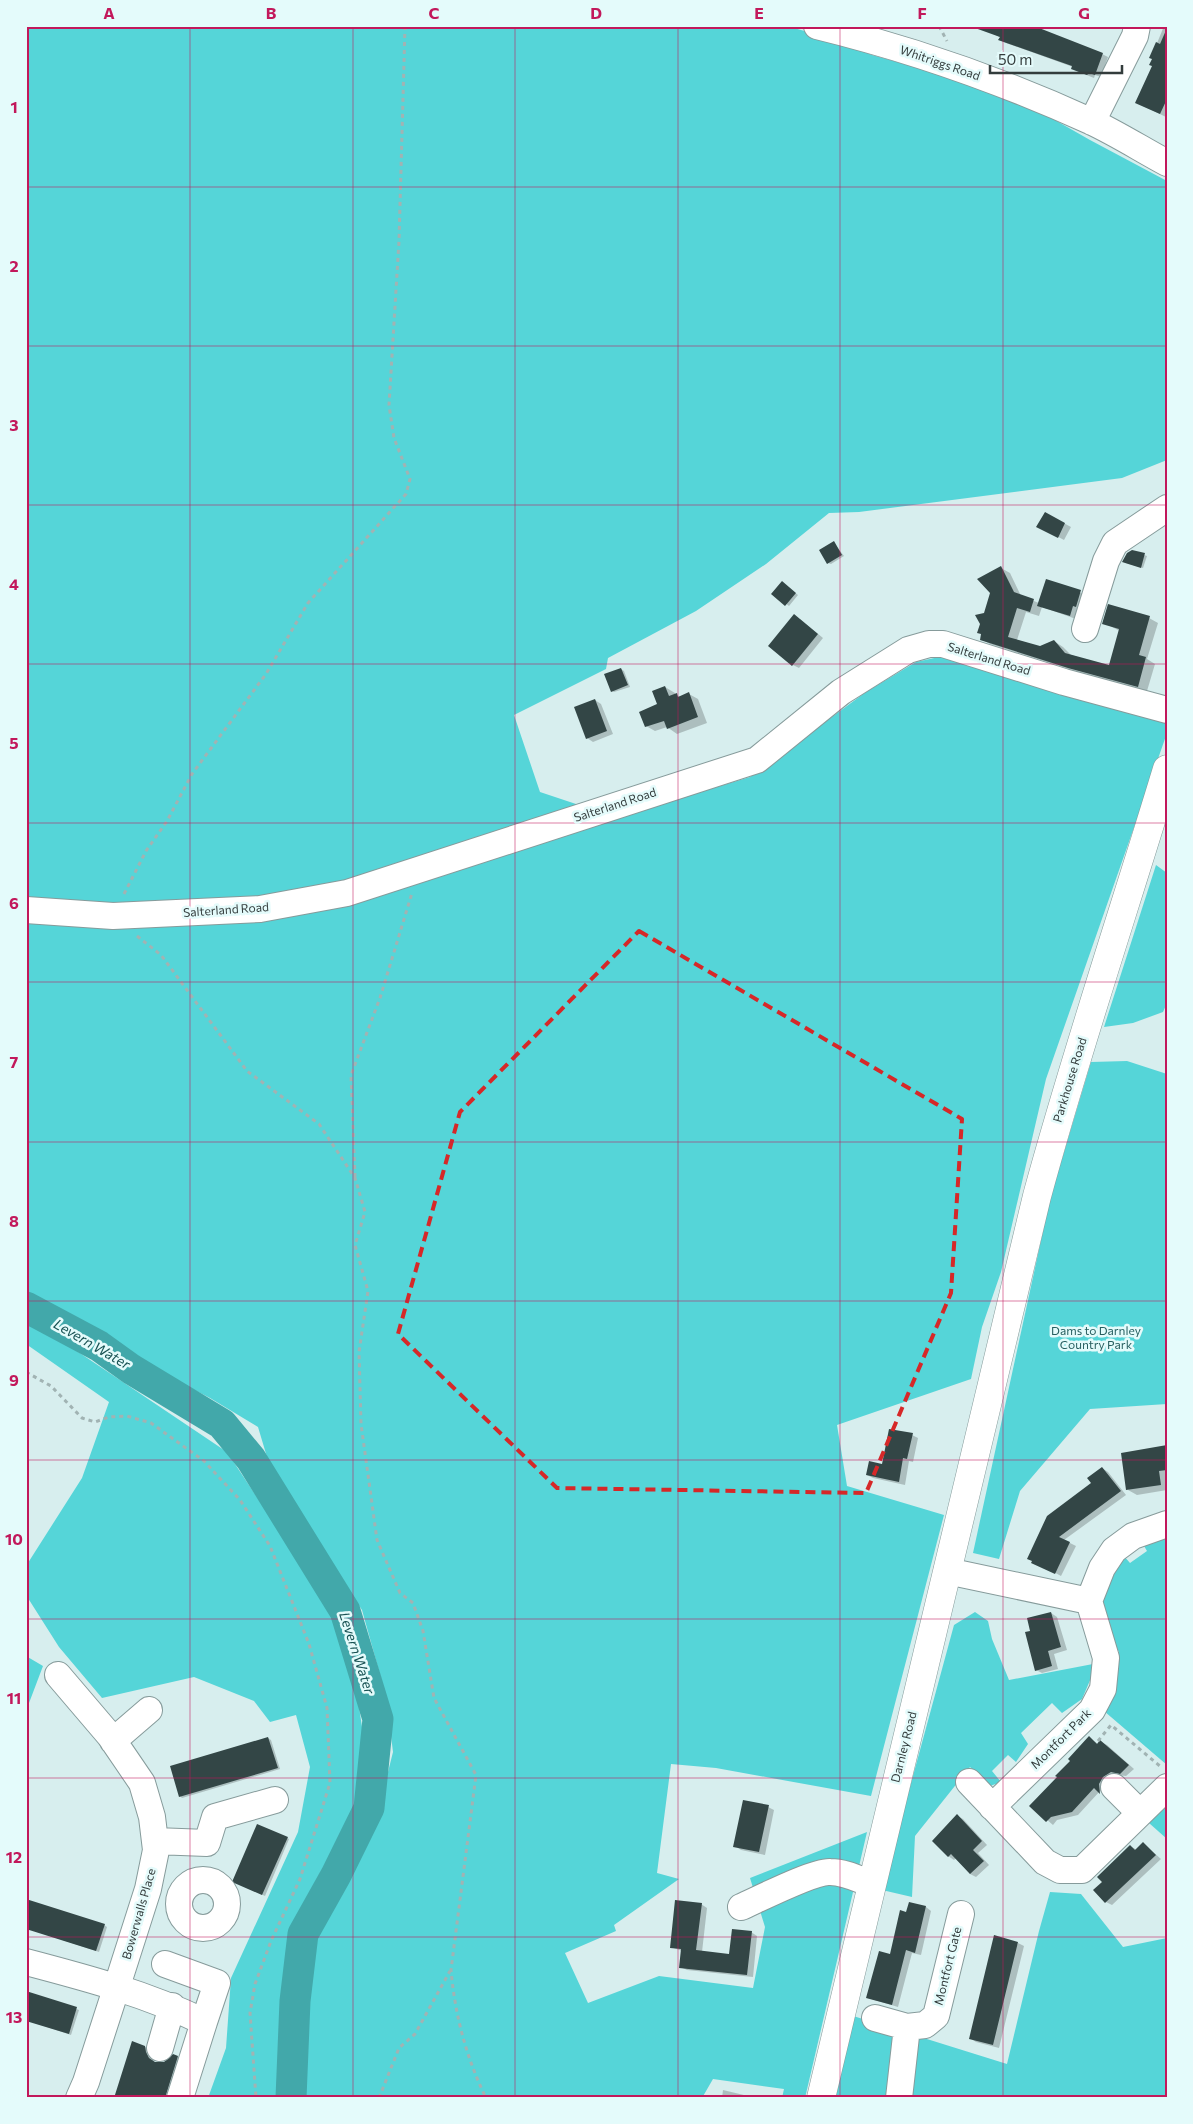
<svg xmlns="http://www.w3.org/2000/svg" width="1193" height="2124" viewBox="0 0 1193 2124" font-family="Commissioner,sans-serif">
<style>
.green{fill:#55d5d8}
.shadow{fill:#0003}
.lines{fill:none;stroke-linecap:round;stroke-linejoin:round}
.river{stroke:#42a8aa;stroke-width:31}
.building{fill:#334646}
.minor-casing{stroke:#869b9b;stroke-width:28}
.major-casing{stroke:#869b9b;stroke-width:29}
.path{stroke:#a1b3b3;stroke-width:3;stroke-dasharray:4 4;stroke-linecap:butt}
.minor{stroke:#fff;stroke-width:26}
.major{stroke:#fff;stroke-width:28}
.marked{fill:none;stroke:#d62828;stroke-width:4;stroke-dasharray:10 6;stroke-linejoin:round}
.grid{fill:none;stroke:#c2185b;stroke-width:1;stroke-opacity:0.55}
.labels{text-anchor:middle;stroke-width:5;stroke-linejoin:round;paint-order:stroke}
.street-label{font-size:12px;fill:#333c3c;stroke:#e4fbfb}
.park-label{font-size:12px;fill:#265e5f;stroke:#e4fbfb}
.water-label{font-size:14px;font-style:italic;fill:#185253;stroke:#e4fbfb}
.neatline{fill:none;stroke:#c2185b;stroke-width:2}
.grid-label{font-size:16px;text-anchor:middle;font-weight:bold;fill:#c2185b}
</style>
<rect width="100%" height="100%" fill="#d7eeee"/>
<path class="green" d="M 26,26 L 787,26 L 843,42 L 872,55 L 955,78 L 1032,107 L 1090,140 L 1167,181 L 1167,460 L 1122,478 L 859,512 L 829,513 L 766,564 L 696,611 L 608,658 L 606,669 L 514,715 L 540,792 L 588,808 L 365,881 L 184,908 L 26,900 Z
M 948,655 L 1167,722 L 1167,733 L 1046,1079 L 1001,1272 L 982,1327 L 971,1379 L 837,1425 L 847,1486 L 944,1515 L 871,1796 L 716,1768 L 671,1764 L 657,1873 L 679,1879 L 614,1925 L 616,1931 L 565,1953 L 588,2003 L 659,1976 L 753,1988 L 765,1927 L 750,1878 L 867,1832 L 805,2098 L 782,2098 L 784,2089 L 713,2079 L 702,2098 L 299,2098 L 305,1976 L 320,1914 L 377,1816 L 393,1752 L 386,1696 L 362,1610 L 273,1477 L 258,1427 L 210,1398 L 123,1353 L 65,1316 L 26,1297 L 26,923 L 340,901 L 750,777 L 866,692 L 916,662 Z
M 1156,865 L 1167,873 L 1167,1003 L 1163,1012 L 1133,1023 L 1104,1027 Z
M 1127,1061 L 1167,1074 L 1167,1404 L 1090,1409 L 1020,1491 L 999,1559 L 973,1553 L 1050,1199 L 1091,1062 Z
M 26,1321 L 50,1333 L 227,1452 L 338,1619 L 353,1667 L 365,1747 L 358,1804 L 297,1915 L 279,2098 L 208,2098 L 226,2048 L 231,1978 L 298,1832 L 310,1767 L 296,1715 L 270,1722 L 254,1701 L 194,1677 L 102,1698 L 59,1647 L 26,1595 L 26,1566 L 82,1478 L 109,1402 L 26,1344 Z
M 1167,1534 L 1167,1765 L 1104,1711 L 1117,1680 L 1119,1652 L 1107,1629 L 1098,1601 L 1123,1555 L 1130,1563 L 1147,1551 L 1141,1541 Z
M 975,1612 L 988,1621 L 992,1639 L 1009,1680 L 1093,1664 L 1091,1678 L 1082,1699 L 1062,1713 L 1052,1703 L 1021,1733 L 1028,1744 L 1016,1762 L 1008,1755 L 992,1771 L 1001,1782 L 990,1786 L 970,1767 L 915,1836 L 912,1897 L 882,1890 L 954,1625 Z
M 26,1656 L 43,1666 L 26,1711 Z
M 1167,1806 L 1167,1839 L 1149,1823 Z
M 1050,1892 L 1081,1894 L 1123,1947 L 1167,1938 L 1167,2098 L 828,2098 L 850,2015 L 1007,2064 L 1039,1931 Z"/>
<path class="shadow" d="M 1164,26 L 1167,26 L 1166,117 L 1143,106 L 1154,59 L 1151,58 Z
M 992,33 L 1102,54 L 1108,57 L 1101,77 L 1095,75 L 1094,78 L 1079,72 L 1073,69 L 1073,67 L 1006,43 L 1000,40 L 1001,38 Z
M 1045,513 L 1071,527 L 1064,540 L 1038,526 Z
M 834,543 L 844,556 L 831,564 L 828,563 Z
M 1144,555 L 1147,556 L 1143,568 L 1126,563 Z
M 1001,568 L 1010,573 L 1021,596 L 1039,603 L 1046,581 L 1087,595 L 1076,619 L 1042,607 L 1039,616 L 1026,612 L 1017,640 L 1040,647 L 1054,641 L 1063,647 L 1071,655 L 1109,667 L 1120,631 L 1104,623 L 1149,618 L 1158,623 L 1147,659 L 1155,664 L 1147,691 L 1078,672 L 990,644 L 981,639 L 985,614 Z
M 784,584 L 798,595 L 789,606 L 773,594 Z
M 800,619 L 823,638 L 799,668 L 793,665 Z
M 621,669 L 624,671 L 630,687 L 614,692 L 612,691 Z
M 665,687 L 675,693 L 676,695 L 681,697 L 689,694 L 698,699 L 707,723 L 677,734 L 667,727 L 655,731 L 646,726 L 659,705 Z
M 595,700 L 601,704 L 613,734 L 593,742 L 587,738 Z
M 912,1435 L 918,1438 L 913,1462 L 909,1461 L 905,1485 L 873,1478 L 867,1475 L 883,1465 Z
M 1167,1447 L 1167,1490 L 1137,1495 L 1128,1490 Z
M 1102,1468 L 1108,1472 L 1126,1495 L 1064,1540 L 1076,1546 L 1061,1576 L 1028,1558 L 1092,1483 Z
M 1051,1613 L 1057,1617 L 1067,1650 L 1054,1654 L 1058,1669 L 1042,1673 L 1036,1670 L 1032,1632 Z
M 268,1738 L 271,1740 L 280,1769 L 182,1798 L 180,1796 Z
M 1089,1738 L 1098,1744 L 1101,1742 L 1107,1745 L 1134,1769 L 1126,1776 L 1117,1775 L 1106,1795 L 1100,1791 L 1078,1815 L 1057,1820 L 1053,1825 L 1031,1806 L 1072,1761 Z
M 768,1807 L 774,1810 L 765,1855 L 741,1850 L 735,1846 Z
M 957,1816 L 963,1819 L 987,1845 L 978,1853 L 989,1865 L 976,1877 L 970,1874 L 956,1858 L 954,1860 L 948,1856 Z
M 287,1838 L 289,1839 L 265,1896 L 236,1883 Z
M 1144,1844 L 1161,1859 L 1112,1905 L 1106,1902 L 1103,1882 L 1130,1846 L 1137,1850 Z
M 701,1904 L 707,1908 L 702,1952 L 730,1955 L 751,1932 L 757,1936 L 753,1977 L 687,1970 L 681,1967 L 682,1951 L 671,1947 Z
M 926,1907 L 931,1911 L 921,1955 L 912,1953 L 898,2007 L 868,1998 L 891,1955 L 907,1913 Z
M 104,1925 L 107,1927 L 99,1952 L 26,1928 Z
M 1018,1943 L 1024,1946 L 999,2048 L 976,2042 L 970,2038 Z
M 26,1992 L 79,2010 L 71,2035 L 26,2020 Z
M 145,2047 L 151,2050 L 151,2056 L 155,2063 L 165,2064 L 177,2057 L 183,2060 L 171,2098 L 116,2098 Z
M 723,2090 L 748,2096 L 751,2098 L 722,2098 Z"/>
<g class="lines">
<path class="river" d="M 26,1307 L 99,1346 L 131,1369 L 222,1424 L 251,1459 L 345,1611 L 378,1719 L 369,1808 L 336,1875 L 303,1934 L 295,2001 L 291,2098"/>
</g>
<path class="building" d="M 975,26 L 1034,26 L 1103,53 L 1095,75 L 1089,73 L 1087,75 L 1071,69 L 1072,66 L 998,40 L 1000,37 L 975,28 Z
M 1167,28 L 1167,99 L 1160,114 L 1135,103 L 1152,66 L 1149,65 L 1152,59 L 1149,58 L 1156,42 L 1160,44 Z
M 1045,512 L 1065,523 L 1058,538 L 1036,527 Z
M 834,541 L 842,555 L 827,564 L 819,550 Z
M 1132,550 L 1145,553 L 1141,568 L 1122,562 L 1127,553 Z
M 1001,566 L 1014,592 L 1034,599 L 1030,612 L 1017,608 L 1008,637 L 1040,646 L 1054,640 L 1065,653 L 1109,665 L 1119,629 L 1102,624 L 1108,604 L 1150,616 L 1139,655 L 1146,657 L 1138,687 L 1068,668 L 980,640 L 981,634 L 977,633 L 980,624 L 975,615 L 984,613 L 990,593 L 977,579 Z
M 1046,579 L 1081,590 L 1076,607 L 1073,606 L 1070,616 L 1037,606 Z
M 782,581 L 796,593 L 785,606 L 771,594 Z
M 794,614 L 818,634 L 792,666 L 768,646 Z
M 621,668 L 628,685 L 611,692 L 604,674 Z
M 665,686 L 669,696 L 677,693 L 678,697 L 689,692 L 698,717 L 667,729 L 664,721 L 645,727 L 639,712 L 657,704 L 652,691 Z
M 595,699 L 607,731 L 586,739 L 574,707 Z
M 889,1429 L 913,1433 L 907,1459 L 903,1458 L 899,1482 L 866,1475 L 869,1461 L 882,1464 Z
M 1167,1445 L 1167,1470 L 1159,1471 L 1161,1485 L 1126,1490 L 1121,1453 Z
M 1102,1467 L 1121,1491 L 1059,1537 L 1070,1542 L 1055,1574 L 1031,1563 L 1032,1561 L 1027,1559 L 1047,1516 L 1091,1483 L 1087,1478 Z
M 1051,1612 L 1061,1647 L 1048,1651 L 1052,1666 L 1035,1671 L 1025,1632 L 1030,1631 L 1027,1618 Z
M 1089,1736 L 1097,1744 L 1100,1740 L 1129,1765 L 1120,1774 L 1111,1772 L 1103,1777 L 1099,1784 L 1100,1794 L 1094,1788 L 1072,1812 L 1051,1817 L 1046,1822 L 1029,1806 L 1057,1777 L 1055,1776 L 1070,1761 L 1068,1759 Z
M 268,1737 L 278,1768 L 179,1797 L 170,1766 Z
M 743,1800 L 769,1805 L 759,1852 L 733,1847 Z
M 957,1814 L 982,1841 L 973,1850 L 984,1861 L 970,1874 L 951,1854 L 948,1857 L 932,1841 Z
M 257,1824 L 288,1837 L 262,1895 L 232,1882 Z
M 1143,1842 L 1156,1855 L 1105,1903 L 1093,1890 L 1102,1882 L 1097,1877 L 1130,1845 L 1135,1850 Z
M 26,1899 L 105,1924 L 96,1951 L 26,1929 Z
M 675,1900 L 702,1903 L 696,1950 L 729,1954 L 732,1929 L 752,1931 L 747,1975 L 679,1968 L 681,1949 L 670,1948 Z
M 909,1902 L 926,1906 L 915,1953 L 906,1950 L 892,2005 L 866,1998 L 879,1951 L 890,1954 L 900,1910 L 906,1912 Z
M 994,1935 L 1018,1942 L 993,2045 L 969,2039 Z
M 26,1991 L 77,2007 L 69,2034 L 26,2021 Z
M 132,2041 L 145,2046 L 146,2052 L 149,2058 L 155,2062 L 164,2062 L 173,2054 L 178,2056 L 165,2098 L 114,2098 Z"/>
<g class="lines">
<g class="minor-casing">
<path id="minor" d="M 817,26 C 911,49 1002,81 1090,121 C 1116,133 1141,149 1167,163
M 1092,122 L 1135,36 L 1137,26
M 1085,629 L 1106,561 L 1115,543 L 1167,508
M 26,910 L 113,916 L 260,909 L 347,893 L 757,760 L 841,692 L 908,650 L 929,644 L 943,644 L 1064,682 L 1167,710
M 947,1571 L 1089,1601
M 58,1675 L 110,1736 L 142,1783 L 152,1817 L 156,1850 L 148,1889 L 117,1986 L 86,2082 L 79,2098
M 113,1741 L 149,1710
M 969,1782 L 1045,1862 L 1060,1870 L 1082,1870 L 1167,1787
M 1114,1787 L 1140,1813
M 992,1807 L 1092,1710 L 1103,1689 L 1106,1658 L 1089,1601 L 1102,1568 L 1114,1550 L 1133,1536 L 1167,1524
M 155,1841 L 207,1843 L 215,1817 L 275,1800
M179 1904a24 24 0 1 1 48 0a24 24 0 1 1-48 0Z
M 741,1907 C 759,1899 814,1871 830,1872 C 845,1872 858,1879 871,1884
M 26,1962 C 87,1978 147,1994 204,2022 L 180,2098
M 165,1964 L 217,1983 L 204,2022
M 875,2018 L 907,2027
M 160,2048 L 172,2006
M 899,2098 L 907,2027 L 925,2025 L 936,2016 L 961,1914"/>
</g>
<g class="major-casing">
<path id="major" d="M 821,2098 L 1037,1196 C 1076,1052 1124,911 1167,769"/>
</g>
<path class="path" d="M 939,26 L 947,41
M 124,894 L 146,851 L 167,821 L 192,774 L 266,674 L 308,603 L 406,494 L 410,479 L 394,438 L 389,405 L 399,241 L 405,26
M 137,936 L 161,955 L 247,1071 L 319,1124 L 355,1178 L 365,1212 L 355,1245 L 368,1291 L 359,1352 L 361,1424 L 377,1540 L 400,1593 L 413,1603 L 423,1631 L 434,1698 L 476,1775 L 451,1970 C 455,2015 466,2057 486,2098
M 355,1177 L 351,1075 L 380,998 L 412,893
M 26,1372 L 51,1386 L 82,1418 L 95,1422 L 109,1417 L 127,1416 L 151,1423 L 204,1461 L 240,1500 L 270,1546 L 309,1644 L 327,1708 L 330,1783 L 300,1879 L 271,1941 L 255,1984 L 250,2013 L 256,2098
M 1098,1741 L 1111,1725 L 1161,1767
M 379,2098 L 399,2048 L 415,2034 L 450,1971"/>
<use href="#minor" class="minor"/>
<use href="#major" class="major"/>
</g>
<path class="marked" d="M 639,931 L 962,1119 L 951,1293 L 866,1493 L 557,1488 L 398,1334 L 460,1112 Z"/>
<path class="grid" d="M 190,26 L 190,2098M 353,26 L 353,2098M 515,26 L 515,2098M 678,26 L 678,2098M 840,26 L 840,2098M 1003,26 L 1003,2098M 26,187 L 1167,187M 26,346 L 1167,346M 26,505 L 1167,505M 26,664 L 1167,664M 26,823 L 1167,823M 26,982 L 1167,982M 26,1142 L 1167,1142M 26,1301 L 1167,1301M 26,1460 L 1167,1460M 26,1619 L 1167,1619M 26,1778 L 1167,1778M 26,1937 L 1167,1937"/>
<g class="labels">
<g class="street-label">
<text transform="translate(940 63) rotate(19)" y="4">Whitriggs Road</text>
<text transform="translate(989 659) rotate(17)" y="4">Salterland Road</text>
<text transform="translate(615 805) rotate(-18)" y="4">Salterland Road</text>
<text transform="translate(226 910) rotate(-4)" y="4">Salterland Road</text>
<text transform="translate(1070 1080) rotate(-73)" y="4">Parkhouse Road</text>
<text transform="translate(1061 1739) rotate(-45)" y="4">Montfort Park</text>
<text transform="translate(904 1747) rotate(-76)" y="4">Darnley Road</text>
<text transform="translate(139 1914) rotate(-74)" y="4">Bowerwalls Place</text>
<text transform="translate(948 1966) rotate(-76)" y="4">Montfort Gate</text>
</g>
<g class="park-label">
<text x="1096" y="1335">Dams to Darnley<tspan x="1096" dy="14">Country Park</tspan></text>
</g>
<g class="water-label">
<text transform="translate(92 1344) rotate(30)" y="5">Levern Water</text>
<text transform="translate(357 1653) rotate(72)" y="5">Levern Water</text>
</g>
</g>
<rect width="1193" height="2124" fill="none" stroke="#e4fbfb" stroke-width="55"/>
<path d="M990 65v8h132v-8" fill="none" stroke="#333c3c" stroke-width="2.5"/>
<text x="998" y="65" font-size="15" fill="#333c3c" stroke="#e4fbfb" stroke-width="4" paint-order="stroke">50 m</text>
<rect x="28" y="28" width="1138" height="2068" class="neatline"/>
<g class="grid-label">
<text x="109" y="19">A</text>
<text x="271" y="19">B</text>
<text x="434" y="19">C</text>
<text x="596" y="19">D</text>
<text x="759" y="19">E</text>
<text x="922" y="19">F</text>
<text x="1084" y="19">G</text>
<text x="14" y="113">1</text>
<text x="14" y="272">2</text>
<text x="14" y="431">3</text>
<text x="14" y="590">4</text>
<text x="14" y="749">5</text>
<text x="14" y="909">6</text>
<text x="14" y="1068">7</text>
<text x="14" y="1227">8</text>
<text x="14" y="1386">9</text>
<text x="14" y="1545">10</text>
<text x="14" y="1704">11</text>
<text x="14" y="1863">12</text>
<text x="14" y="2023">13</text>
</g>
</svg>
